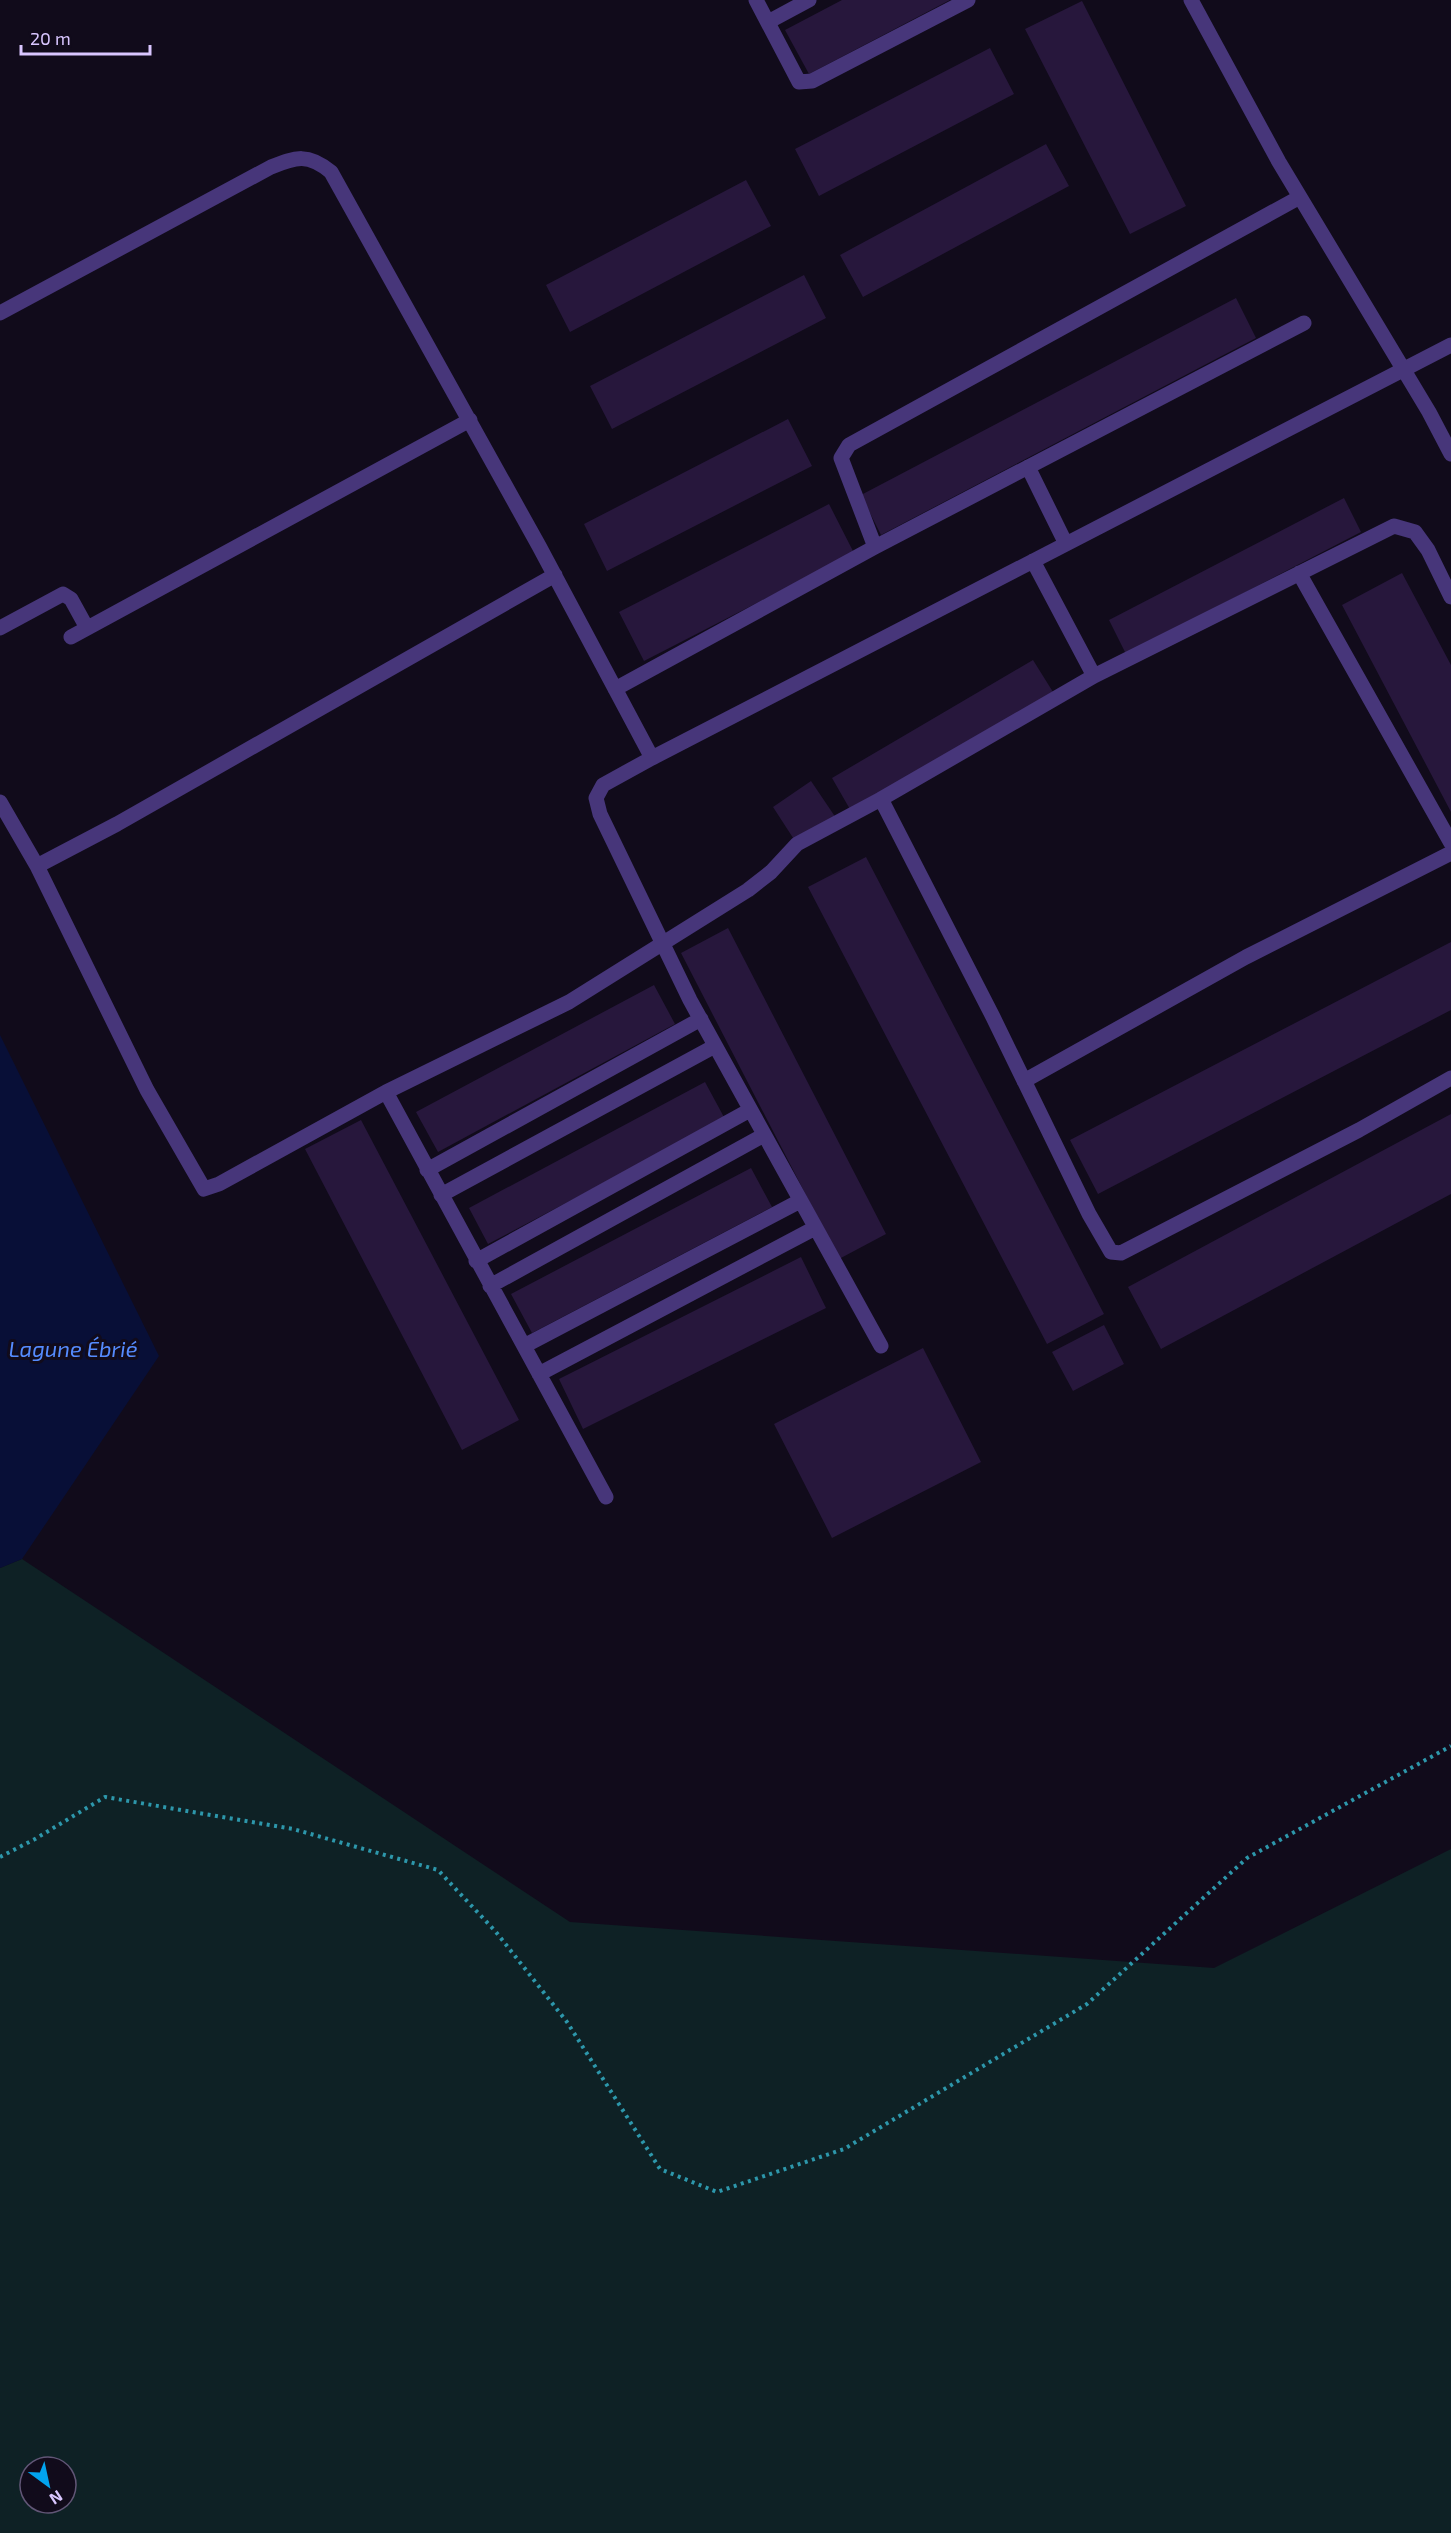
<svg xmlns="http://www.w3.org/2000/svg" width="1451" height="2533" viewBox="0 0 1451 2533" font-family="'Exo 2',sans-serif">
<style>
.green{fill:#0e2125;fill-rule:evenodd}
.water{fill:#080f37}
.building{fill:#27173c}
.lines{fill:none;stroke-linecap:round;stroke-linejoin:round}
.path{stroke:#2d97ab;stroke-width:4;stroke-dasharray:3 4.5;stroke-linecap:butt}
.service{stroke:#47367a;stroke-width:15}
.labels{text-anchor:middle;stroke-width:6;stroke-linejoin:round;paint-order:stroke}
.water-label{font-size:22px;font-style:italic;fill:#558bfe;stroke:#110b1b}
</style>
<rect width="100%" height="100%" fill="#110b1b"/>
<path class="green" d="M 22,1559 L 570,1922 L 1214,1968 L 1451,1849 L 1451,2533 L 0,2533 L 0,1568 ZM 30,2467 L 66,2467 L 66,2503 L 30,2503 Z"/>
<path class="water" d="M 0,1035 L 159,1356 L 22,1559 L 0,1568 Z"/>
<path class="building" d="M 842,0 L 950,0 L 809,74 L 785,30 Z
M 1082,1 L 1186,206 L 1130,234 L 1025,29 Z
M 990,48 L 1014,94 L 819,196 L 795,149 Z
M 1046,144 L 1069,186 L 863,297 L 840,255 Z
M 746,180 L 771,226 L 570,332 L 546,285 Z
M 804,275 L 826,318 L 612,429 L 590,386 Z
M 1236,298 L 1256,338 L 881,535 L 861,495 Z
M 788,419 L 812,466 L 607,571 L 584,524 Z
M 1344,498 L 1361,532 L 1126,654 L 1109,620 Z
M 829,504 L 854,553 L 644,661 L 619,612 Z
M 1402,573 L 1451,665 L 1451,812 L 1342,605 Z
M 1033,660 L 1053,692 L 851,811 L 832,778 Z
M 811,781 L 836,818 L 797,844 L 773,807 Z
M 866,857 L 1104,1314 L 1047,1344 L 808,887 Z
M 728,928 L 886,1234 L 839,1259 L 681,953 Z
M 1451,942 L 1451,1010 L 1098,1194 L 1070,1140 Z
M 654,985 L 675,1024 L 438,1152 L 416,1112 Z
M 705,1082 L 725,1119 L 488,1244 L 469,1208 Z
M 1451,1114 L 1451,1194 L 1161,1349 L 1128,1287 Z
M 361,1120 L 519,1420 L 462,1450 L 305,1149 Z
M 751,1168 L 772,1207 L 532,1333 L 511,1294 Z
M 801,1257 L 826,1308 L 583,1429 L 559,1379 Z
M 1104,1325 L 1124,1364 L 1073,1391 L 1052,1352 Z
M 923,1348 L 981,1462 L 832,1538 L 774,1424 Z"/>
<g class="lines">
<path class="path" d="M 0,1857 L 35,1839 L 105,1797 L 293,1829 L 438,1870 L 496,1932 L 567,2022 L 660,2169 L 717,2192 L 844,2149 L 1087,2004 L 1247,1858 L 1451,1746"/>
<path class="service" d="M 756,0 L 799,82 L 812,81 L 968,0
M 1191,0 L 1279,162 L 1429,412 L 1451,454
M 768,22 L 809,0
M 0,313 L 271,167 C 296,157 308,153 331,172 L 539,546 L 652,758
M 1028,467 L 1066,544
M 875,547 L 841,458 L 849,445 L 1300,197
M 1299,573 L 1451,843
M 0,628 L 63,594 L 71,599 L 87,628
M 71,637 L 470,420
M 1094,676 L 1394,526 L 1415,532 L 1428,550 L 1451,597
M 615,689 L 875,547 L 1304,323
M 881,799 L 993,1017 L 1089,1214 L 1111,1252 L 1121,1253 L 1359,1130 L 1451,1078
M 0,802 L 37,866 L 147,1090 L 204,1189 L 219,1184 L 386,1092 L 569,1002 L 748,890 L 771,872 L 797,844 L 881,799 L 1094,676 L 1033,561
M 37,866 L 117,824 L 555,575
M 1024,1081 L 1246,957 L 1451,853
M 386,1092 L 606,1497
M 427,1170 L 701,1019
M 441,1195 L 715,1046
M 476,1261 L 750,1110
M 490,1286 L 764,1135
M 524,1346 L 800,1201
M 881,1346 L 690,1000 L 600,814 L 596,798 L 603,785 L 652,758 L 1451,345
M 539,1374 L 815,1228"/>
</g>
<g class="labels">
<g class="water-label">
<text x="73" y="1357">Lagune Ébrié</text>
</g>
</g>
<g transform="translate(48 2485) rotate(147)"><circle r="28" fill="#110b1b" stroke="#615676" stroke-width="1.5"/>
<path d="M0-4.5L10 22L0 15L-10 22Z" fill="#02a3ee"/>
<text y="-9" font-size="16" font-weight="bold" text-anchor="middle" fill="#d9c6ff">N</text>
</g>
<path d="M21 45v9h129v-9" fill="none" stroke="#d9c6ff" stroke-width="3"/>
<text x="30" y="45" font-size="18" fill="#d9c6ff" stroke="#110b1b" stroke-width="4.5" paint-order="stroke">20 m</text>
</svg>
